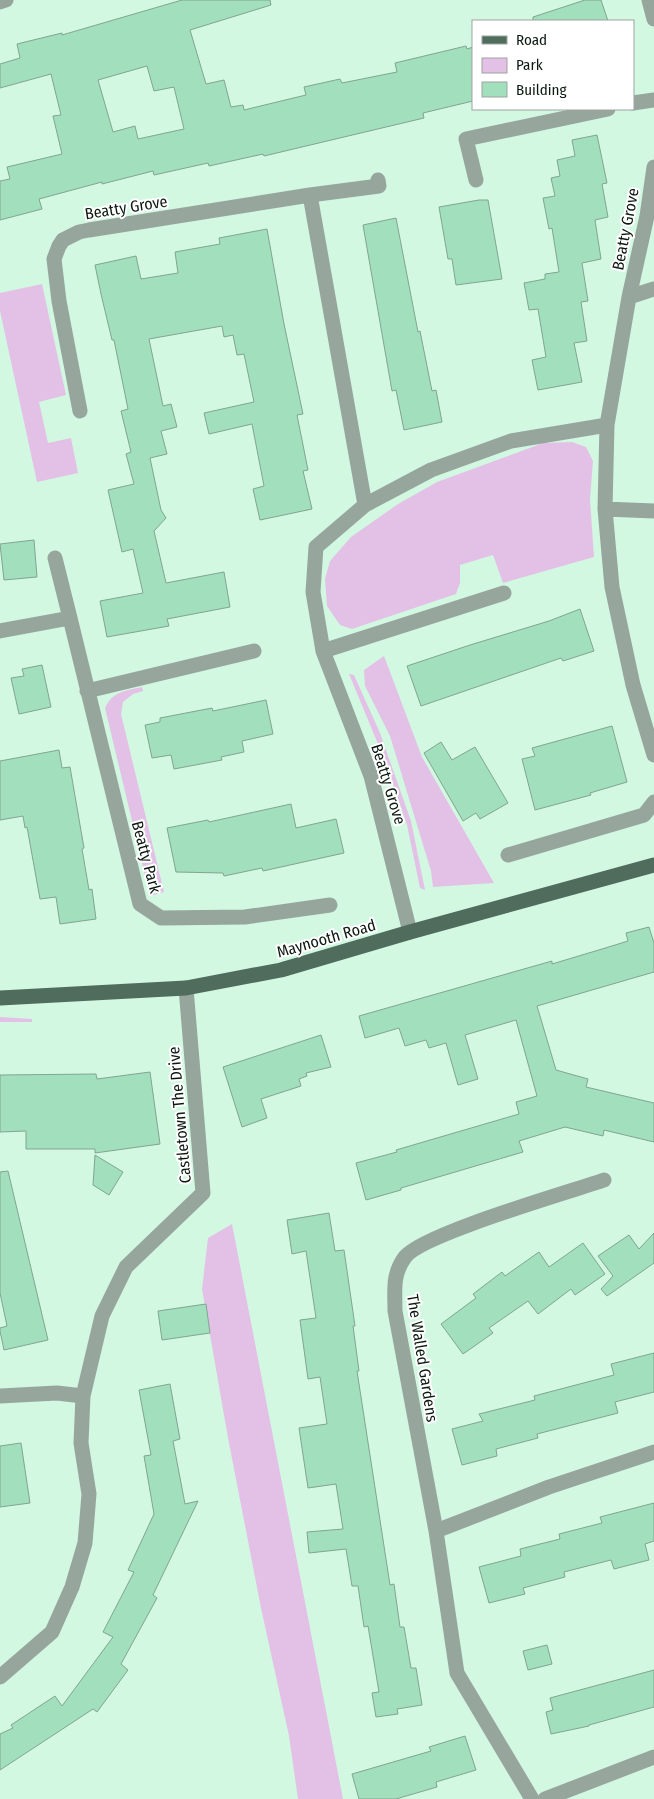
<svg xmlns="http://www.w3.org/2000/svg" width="654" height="1799" viewBox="0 0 654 1799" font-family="'Fira Sans Condensed',sans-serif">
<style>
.green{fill:#e3c1e6}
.building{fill:#a1dfbd;stroke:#81a591;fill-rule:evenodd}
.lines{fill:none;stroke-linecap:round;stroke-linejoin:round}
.minor{stroke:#97a69d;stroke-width:15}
.major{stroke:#506c5c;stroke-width:15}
.labels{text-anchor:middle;stroke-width:4;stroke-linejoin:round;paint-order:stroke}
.street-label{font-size:16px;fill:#0b1911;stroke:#fff}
</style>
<rect width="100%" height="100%" fill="#d2f8e2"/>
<path class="green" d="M 42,284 L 66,395 L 39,402 L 48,443 L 71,438 L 78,473 L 37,482 L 0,311 L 0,293 Z
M 572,442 L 586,447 L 593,461 L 590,499 L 594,557 L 503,583 L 493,555 L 460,565 L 460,583 L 456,594 L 352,629 L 340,625 L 327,606 L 325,579 L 330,561 L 351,537 L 398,504 L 437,482 L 543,443 Z
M 384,656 L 422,757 L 494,883 L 433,887 L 431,871 L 390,736 L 365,686 L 364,670 Z
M 349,674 L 354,675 L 380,733 L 411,821 L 425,890 L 420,888 L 407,825 L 385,761 Z
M 142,687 L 143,691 L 133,694 L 123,702 L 121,714 L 164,892 L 150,896 L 105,708 C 113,691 125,691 142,687 Z
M 0,1017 L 32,1019 L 32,1022 L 0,1022 Z
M 232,1224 L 343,1799 L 298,1799 L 289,1736 L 261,1608 L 228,1438 L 202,1289 L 208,1238 Z"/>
<path class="building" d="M 182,0 L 270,0 L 271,5 L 190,30 L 206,84 L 224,80 L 231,107 L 243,105 L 244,110 L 306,95 L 304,87 L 340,79 L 342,83 L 397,72 L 395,63 L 466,46 L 467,49 L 473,47 L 473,101 L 423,113 L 424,118 L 264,156 L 263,154 L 209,166 L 208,163 L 154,175 L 153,171 L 102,184 L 102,182 L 39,199 L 42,209 L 0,220 L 0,181 L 10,179 L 7,167 L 62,154 L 53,116 L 61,115 L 51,74 L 0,88 L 0,64 L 20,58 L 17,44 L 62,33 L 62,35 ZM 147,66 L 154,91 L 174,87 L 184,129 L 138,139 L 135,126 L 113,132 L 98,80 Z
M 585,0 L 601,0 L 608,21 L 533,21 L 533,17 Z
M 597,135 L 607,183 L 602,184 L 608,217 L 595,220 L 601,259 L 582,263 L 588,301 L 581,302 L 587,341 L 574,343 L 582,382 L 538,390 L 532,360 L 546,357 L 538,309 L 529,310 L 524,283 L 545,279 L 545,274 L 559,272 L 552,228 L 549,229 L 543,198 L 555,196 L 551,178 L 560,176 L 557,160 L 575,156 L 572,140 Z
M 479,200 L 488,200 L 502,279 L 456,285 L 452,259 L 448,259 L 439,207 Z
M 396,218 L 418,332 L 420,331 L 432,391 L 436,390 L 442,422 L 404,430 L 396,390 L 392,391 L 363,225 Z
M 267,229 L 284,324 L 303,414 L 297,415 L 308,470 L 303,471 L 312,509 L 260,520 L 253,489 L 264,486 L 252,424 L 209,434 L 204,413 L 254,402 L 244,354 L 237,355 L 233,335 L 224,337 L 222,326 L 149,339 L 163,406 L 171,404 L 177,427 L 161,431 L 167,454 L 150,458 L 161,510 L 166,518 L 154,531 L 166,583 L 224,572 L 230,607 L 167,619 L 169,626 L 107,637 L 100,601 L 143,593 L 133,549 L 122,552 L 108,490 L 134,484 L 126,454 L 131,452 L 121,411 L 128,409 L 114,340 L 112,340 L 101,294 L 95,265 L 136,256 L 141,279 L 178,273 L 175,252 L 220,244 L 219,238 Z
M 34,540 L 37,577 L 4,580 L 0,544 Z
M 580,609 L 594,651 L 563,661 L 561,658 L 421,706 L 407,666 L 470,645 L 549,621 Z
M 42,665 L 51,707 L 19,714 L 11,678 L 24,676 L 22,669 Z
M 266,700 L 273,734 L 242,741 L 244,752 L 221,757 L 222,760 L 174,769 L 171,755 L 152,758 L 145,725 L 160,722 L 160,718 L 212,708 L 213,711 Z
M 612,726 L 627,782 L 590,793 L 591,795 L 535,810 L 522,759 L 535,756 L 532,748 Z
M 441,742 L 452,760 L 475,747 L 508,803 L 480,819 L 476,813 L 463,821 L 424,753 Z
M 59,750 L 62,768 L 70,767 L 84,848 L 82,849 L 89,890 L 92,889 L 96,919 L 60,924 L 56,897 L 40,899 L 27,827 L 25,828 L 23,816 L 0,820 L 0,761 Z
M 291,804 L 296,828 L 336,819 L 344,853 L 263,871 L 262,868 L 224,876 L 223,873 L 176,872 L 167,828 L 208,820 L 209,822 Z
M 649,927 L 654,943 L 654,972 L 537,1006 L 556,1070 L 588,1079 L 586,1087 L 654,1103 L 654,1142 L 604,1130 L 603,1136 L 565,1127 L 519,1141 L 523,1152 L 401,1188 L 401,1190 L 366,1200 L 356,1163 L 397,1152 L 396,1150 L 519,1114 L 516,1102 L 537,1096 L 516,1020 L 465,1035 L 478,1079 L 458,1085 L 446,1043 L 429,1048 L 426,1040 L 405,1046 L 399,1028 L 365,1038 L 359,1016 L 552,961 L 552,964 L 602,949 L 628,941 L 626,933 Z
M 321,1035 L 331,1067 L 306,1073 L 307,1076 L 299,1079 L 301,1086 L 261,1099 L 267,1118 L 242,1127 L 223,1067 Z
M 150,1072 L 160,1144 L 95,1153 L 95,1149 L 26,1149 L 26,1131 L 0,1132 L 0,1075 L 96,1074 L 97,1079 Z
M 95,1155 L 123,1172 L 109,1195 L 93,1185 Z
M 8,1171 L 48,1340 L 4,1350 L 0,1331 L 0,1328 L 7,1326 L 0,1293 L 0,1172 Z
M 329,1213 L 335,1251 L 344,1250 L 355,1326 L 353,1326 L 359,1371 L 357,1371 L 390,1585 L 394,1584 L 400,1627 L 404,1627 L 411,1668 L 416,1668 L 422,1705 L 397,1709 L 398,1714 L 376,1717 L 372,1693 L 379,1692 L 368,1626 L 364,1627 L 358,1586 L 352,1586 L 346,1549 L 309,1553 L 307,1532 L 343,1529 L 336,1484 L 308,1488 L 299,1428 L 327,1424 L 320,1377 L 308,1379 L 300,1320 L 316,1318 L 306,1251 L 292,1254 L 287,1220 Z
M 654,1233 L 654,1263 L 607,1296 L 601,1289 L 613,1276 L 598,1256 L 629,1235 L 639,1249 Z
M 583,1243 L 605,1274 L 575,1295 L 571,1289 L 538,1314 L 528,1301 L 489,1328 L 493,1333 L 463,1354 L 441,1324 L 476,1298 L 473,1294 L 502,1272 L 505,1276 L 539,1252 L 549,1267 Z
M 206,1304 L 210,1333 L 162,1340 L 158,1311 Z
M 654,1353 L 654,1392 L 615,1402 L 618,1413 L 537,1434 L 538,1438 L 496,1449 L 497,1456 L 462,1465 L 452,1429 L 483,1421 L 479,1414 L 535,1400 L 534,1396 L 614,1375 L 611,1364 Z
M 170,1384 L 180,1439 L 173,1441 L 185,1504 L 198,1501 L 153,1595 L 157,1598 L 121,1664 L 128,1670 L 97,1712 L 93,1709 L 0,1770 L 0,1734 L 13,1728 L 11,1725 L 55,1696 L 62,1706 L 113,1637 L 103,1632 L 134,1572 L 128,1570 L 154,1514 L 144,1456 L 151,1455 L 139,1390 Z
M 21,1443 L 30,1503 L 0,1507 L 0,1446 Z
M 654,1503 L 654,1541 L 645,1544 L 649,1560 L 614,1569 L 611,1560 L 564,1572 L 565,1577 L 523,1588 L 525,1594 L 489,1603 L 479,1567 L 521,1556 L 520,1549 L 560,1539 L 559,1534 L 602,1523 L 600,1517 Z
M 547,1645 L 552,1664 L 528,1670 L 523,1651 Z
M 654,1670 L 654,1707 L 589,1725 L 589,1726 L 551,1734 L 546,1712 L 553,1710 L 550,1698 Z
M 465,1736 L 476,1770 L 436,1782 L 437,1787 L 396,1799 L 359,1799 L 352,1774 L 431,1751 L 429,1747 Z"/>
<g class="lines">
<path class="minor" d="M 649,0 L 654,19
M 0,2 L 6,0
M 633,103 L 654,100
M 476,180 L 466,139 L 608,109
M 310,195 L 379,186 L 378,180
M 629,297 L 654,289
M 80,411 L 59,301 L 54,259 L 59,246 L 63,240 L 79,232 L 89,230 L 310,195 L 365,505
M 607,425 L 605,509 L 654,511
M 605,509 L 612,587 L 633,685 L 654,755
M 55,558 L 70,618
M 0,631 L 70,618 L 140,904 L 161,918 L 245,917 L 330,905
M 323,651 L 504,593
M 87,691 L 254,651
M 508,855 L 644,815 L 654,802
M 410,932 L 371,776 L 323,651 L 313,592 L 316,547 L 365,505 L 431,470 L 511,441 L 607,425 L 629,297 L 647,216 L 654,167
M 0,1396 L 57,1393 L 83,1396
M 436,1531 L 549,1487 L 654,1452
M 0,1677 L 52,1632 L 72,1587 L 85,1543 L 89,1494 L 81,1443 L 83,1396 L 102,1316 L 126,1267 L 203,1193 L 186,988
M 532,1799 L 457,1673 L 436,1531 L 395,1311 C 395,1290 392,1275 405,1257 C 422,1234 570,1192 604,1180
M 545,1799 L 654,1757"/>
<path class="major" d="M 0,998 L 186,988 L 281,970 L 410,932 L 654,865"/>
</g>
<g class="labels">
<g class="street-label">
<text transform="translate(126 207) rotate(-9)" y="6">Beatty Grove</text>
<text transform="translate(625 229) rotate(-79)" y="6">Beatty Grove</text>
<text transform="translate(389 784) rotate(73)" y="6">Beatty Grove</text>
<text transform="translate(147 857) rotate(75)" y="6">Beatty Park</text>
<text transform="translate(326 938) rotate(-16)" y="6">Maynooth Road</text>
<text transform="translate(179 1115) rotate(-95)" y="6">Castletown The Drive</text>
<text transform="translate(423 1358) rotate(81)" y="6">The Walled Gardens</text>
</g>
</g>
<rect x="472" y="20" width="162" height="90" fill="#ffffff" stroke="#9da3a0"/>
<rect x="482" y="36" width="25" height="8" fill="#506c5c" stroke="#9da3a0"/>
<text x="516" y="45" font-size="15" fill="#0b1911">Road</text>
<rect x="482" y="58" width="25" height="15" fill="#e3c1e6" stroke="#9da3a0"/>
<text x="516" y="70" font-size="15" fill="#0b1911">Park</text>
<rect x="482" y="82" width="25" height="15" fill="#a1dfbd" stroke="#9da3a0"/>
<text x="516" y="95" font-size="15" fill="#0b1911">Building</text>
</svg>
